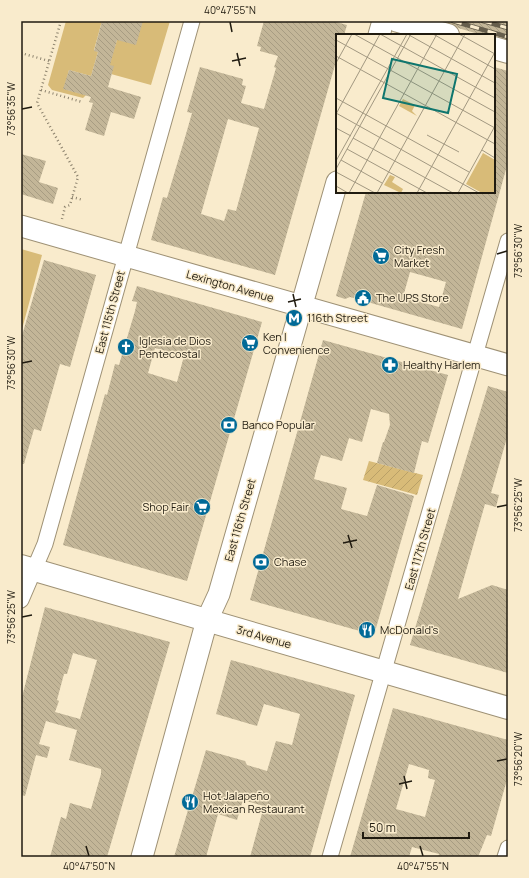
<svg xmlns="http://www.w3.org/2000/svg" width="529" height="878" viewBox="0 0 529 878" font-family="Manrope,sans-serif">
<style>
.green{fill:#d8bb78}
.garden{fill:url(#garden-furrows)}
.building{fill:url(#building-back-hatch);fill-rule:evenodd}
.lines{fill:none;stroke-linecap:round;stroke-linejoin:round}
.street-casing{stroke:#9e9175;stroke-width:17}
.secondary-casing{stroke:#9e9175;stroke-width:23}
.primary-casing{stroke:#9e9175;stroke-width:24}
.path{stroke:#8d836e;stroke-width:2.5;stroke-dasharray:1 3;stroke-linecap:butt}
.street{stroke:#fff;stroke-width:15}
.secondary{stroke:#fff;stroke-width:21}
.primary{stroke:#fff;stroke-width:22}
.rail-casing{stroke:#665e4c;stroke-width:4.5}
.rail{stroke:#f9ebcc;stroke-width:3;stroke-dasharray:9;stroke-linecap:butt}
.ticks{fill:none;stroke:#201b10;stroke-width:1.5}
.labels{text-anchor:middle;stroke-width:3;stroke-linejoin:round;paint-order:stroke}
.poi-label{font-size:11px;fill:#201b10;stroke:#f9ebcc;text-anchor:start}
.street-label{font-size:11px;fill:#201b10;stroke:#f9ebcc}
.inset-road{fill:none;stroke:#a29881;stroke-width:1}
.view{fill:#0f766e;fill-opacity:0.15;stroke:#0f766e;stroke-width:2}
.inset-edge{fill:none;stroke:#201b10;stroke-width:2}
.neatline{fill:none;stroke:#201b10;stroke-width:1.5}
.ticks-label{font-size:10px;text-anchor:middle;fill:#201b10}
</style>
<defs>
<pattern id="garden-furrows" width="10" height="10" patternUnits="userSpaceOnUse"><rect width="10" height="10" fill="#d8bb78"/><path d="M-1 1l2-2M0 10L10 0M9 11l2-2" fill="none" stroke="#b9a067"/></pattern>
<pattern id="building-back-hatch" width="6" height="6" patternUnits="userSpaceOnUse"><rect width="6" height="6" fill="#c3b698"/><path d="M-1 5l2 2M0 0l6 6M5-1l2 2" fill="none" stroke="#a79c82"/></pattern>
</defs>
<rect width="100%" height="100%" fill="#f9ebcc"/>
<path class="green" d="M 66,21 L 102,21 L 94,50 L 98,52 L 91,76 L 69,70 L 64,89 L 86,95 L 83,98 L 52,90 L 48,85 Z
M 143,21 L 170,21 L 151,85 L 111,74 L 109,65 L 117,40 Z
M 21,249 L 42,255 L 21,333 Z"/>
<path class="garden" d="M 369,461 L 423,475 L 417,495 L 363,480 Z"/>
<path class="building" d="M 102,21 L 143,21 L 136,45 L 117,40 L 110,65 L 114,66 L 108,87 L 141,97 L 134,119 L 111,112 L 104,136 L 85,130 L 93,103 L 89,102 L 91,97 L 63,89 L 69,70 L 91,76 L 98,52 L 94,51 Z
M 264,21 L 332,21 L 347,25 L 344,35 L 337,35 L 337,58 L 275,275 L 151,240 L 163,197 L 167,198 L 186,134 L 192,113 L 187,112 L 200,67 L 243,79 L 242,85 L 246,86 L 241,103 L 264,109 L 276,68 L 274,67 L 278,56 L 260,51 L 261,47 L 257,46 ZM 228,119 L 259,128 L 236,211 L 228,209 L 224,221 L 201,214 Z
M 445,21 L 508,21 L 508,39 L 494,35 L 482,35 L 458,28 Z
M 494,67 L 508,71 L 508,162 L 462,329 L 350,297 L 345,299 L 336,296 L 366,192 L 494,192 ZM 410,272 L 446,282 L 439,307 L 403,297 Z
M 21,154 L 46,161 L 39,182 L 58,188 L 53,204 L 21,194 Z
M 44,260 L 96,275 L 70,367 L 60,364 L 41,431 L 34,429 L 24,464 L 21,464 L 21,339 Z
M 137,286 L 262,322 L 187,581 L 63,545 L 105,394 L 107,395 L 115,364 L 119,365 L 135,311 L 137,302 L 132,301 ZM 155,348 L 184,356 L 177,382 L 148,373 Z
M 323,340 L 448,375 L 428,443 L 422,441 L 414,473 L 377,463 L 383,442 L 384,442 L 390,425 L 389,414 L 371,409 L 362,442 L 349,438 L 342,461 L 321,455 L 317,467 L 314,479 L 347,488 L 341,509 L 367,516 L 377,485 L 414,496 L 374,635 L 250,600 Z
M 488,386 L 508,392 L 508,434 L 491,493 L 499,495 L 496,507 L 485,504 L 458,599 L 492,585 L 508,590 L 508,673 L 410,645 Z
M 45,607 L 170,642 L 107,857 L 50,857 L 61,817 L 66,819 L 70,803 L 91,809 L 101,774 L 101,769 L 69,760 L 77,730 L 46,721 L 39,744 L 50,747 L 47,758 L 36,755 L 25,796 L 21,795 L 21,701 ZM 73,653 L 97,660 L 80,719 L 55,712 L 59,701 L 57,700 L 64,674 L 67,674 Z
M 231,660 L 355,695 L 310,857 L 250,857 L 264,806 L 243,800 L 237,820 L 218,814 L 206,857 L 174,857 L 206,750 L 245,761 L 247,765 L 267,771 L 276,741 L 292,745 L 300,714 L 264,704 L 257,726 L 216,714 Z
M 393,708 L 508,740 L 508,776 L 491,836 L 487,835 L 478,857 L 438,857 L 439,854 L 412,847 L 409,857 L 350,857 ZM 409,764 L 429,770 L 428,778 L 435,780 L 425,817 L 396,809 Z"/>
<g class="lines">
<g class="street-casing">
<path id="street" d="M 21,600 L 45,544 L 192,21
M 330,857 L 508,241
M 505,857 L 508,848"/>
</g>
<g class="secondary-casing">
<path id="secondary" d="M 379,35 L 383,21
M 21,226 L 508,365
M 142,857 L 207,620 L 219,594 L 337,182"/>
</g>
<g class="primary-casing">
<path id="primary" d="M 398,21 L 448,35
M 494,48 L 508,52
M 21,566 L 508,708"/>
</g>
<path class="path" d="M 61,21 L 37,103 L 78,177 L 70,205 L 65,207 L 62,219
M 21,53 L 49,61
M 41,90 L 82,102
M 72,197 L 83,200"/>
<use href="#street" class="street"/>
<use href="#secondary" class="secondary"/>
<use href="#primary" class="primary"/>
<g class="rail-casing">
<path id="rail" d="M 453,21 L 508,37
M 483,21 L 508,28"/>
</g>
<use href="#rail" class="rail"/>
</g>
<path class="ticks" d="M 230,22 L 232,32M 237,53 L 240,66M 232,61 L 246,58M 22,109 L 32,107M 497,254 L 507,251M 293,294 L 296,307M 288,302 L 301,299M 22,363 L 32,361M 497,507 L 507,505M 348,535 L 352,548M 343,543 L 357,540M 22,617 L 32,615M 497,761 L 507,759M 404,776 L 407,789M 399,784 L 412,781M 86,846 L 89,856M 420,846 L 423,856"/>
<defs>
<g id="supermarket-disc" transform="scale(0.9)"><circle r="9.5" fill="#016a97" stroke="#f9ebcc"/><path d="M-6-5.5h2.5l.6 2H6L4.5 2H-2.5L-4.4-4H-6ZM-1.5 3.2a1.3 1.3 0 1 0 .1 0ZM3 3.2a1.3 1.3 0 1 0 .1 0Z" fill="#fff"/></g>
<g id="civic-disc" transform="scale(0.9)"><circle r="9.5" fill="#016a97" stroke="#f9ebcc"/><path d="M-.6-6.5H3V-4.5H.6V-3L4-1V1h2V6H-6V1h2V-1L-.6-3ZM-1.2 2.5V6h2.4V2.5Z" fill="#fff"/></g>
<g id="metro-disc" transform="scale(0.9)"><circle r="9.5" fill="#016a97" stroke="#f9ebcc"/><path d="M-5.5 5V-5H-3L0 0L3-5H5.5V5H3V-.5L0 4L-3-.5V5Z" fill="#fff"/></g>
<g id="church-disc" transform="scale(0.9)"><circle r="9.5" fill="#016a97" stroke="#f9ebcc"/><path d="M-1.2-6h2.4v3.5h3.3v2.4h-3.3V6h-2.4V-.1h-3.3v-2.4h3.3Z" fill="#fff"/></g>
<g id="pharmacy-disc" transform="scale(0.9)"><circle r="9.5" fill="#016a97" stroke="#f9ebcc"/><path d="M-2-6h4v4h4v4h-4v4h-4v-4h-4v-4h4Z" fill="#fff"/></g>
<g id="bank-disc" transform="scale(0.9)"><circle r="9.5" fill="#016a97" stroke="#f9ebcc"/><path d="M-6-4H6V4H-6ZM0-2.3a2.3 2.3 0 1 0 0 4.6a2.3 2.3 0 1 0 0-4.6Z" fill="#fff"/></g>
<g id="restaurant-disc" transform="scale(0.9)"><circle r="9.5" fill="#016a97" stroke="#f9ebcc"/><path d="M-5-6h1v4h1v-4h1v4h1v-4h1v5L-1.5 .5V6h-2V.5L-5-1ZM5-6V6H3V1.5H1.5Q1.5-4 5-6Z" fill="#fff"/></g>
</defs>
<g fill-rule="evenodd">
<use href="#supermarket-disc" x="381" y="256"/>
<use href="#civic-disc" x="363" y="298"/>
<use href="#metro-disc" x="294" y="318"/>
<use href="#supermarket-disc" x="250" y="343"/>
<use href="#church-disc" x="126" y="347"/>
<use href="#pharmacy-disc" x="390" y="365"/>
<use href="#bank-disc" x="229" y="425"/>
<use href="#supermarket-disc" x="202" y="507"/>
<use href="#bank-disc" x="261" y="562"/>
<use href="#restaurant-disc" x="367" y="630"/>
<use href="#restaurant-disc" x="190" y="802"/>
</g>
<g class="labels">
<g class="poi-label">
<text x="394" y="254">City Fresh<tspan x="394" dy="13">Market</tspan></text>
<text x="376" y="302">The UPS Store</text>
<text x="307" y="322">116th Street</text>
<text x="263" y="341">Ken I<tspan x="263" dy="13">Convenience</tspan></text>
<text x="139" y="345">Iglesia de Dios<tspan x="139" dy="13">Pentecostal</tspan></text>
<text x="403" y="369">Healthy Harlem</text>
<text x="242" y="429">Banco Popular</text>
<text x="189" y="511" text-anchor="end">Shop Fair</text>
<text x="274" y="566">Chase</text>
<text x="380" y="634">McDonald's</text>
<text x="203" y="800">Hot Jalapeño<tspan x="203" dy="13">Mexican Restaurant</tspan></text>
</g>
<g class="street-label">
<text transform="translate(230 286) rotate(16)" y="4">Lexington Avenue</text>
<text transform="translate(110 312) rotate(-75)" y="4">East 115th Street</text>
<text transform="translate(240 520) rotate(-74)" y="4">East 116th Street</text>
<text transform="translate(420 549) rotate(-74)" y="4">East 117th Street</text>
<text transform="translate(264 637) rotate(16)" y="4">3rd Avenue</text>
</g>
</g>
<g transform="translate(336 34)">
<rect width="159" height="159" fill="#f9ebcc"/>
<path d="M 67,65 L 79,71 L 76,77 L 81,82 L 63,72 ZM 147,119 L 159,126 L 159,159 L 146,159 L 130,150 ZM 54,141 L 59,143 L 56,148 L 67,155 L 65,159 L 48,151 Z" fill="#d8bb78"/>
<path class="inset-road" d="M 18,0 L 159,78M 44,0 L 159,64M 97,0 L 159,35M 123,0 L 159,20M 73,1 L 159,49M 0,6 L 159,94M 0,22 L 159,110M 0,29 L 16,0M 0,64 L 133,138M 0,79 L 143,159M 0,80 L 44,0M 0,94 L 15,102M 91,101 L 123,118M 17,104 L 117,159M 11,115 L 91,159M 146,116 L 159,124M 5,126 L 46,149M 0,127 L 71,0M 0,135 L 75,0M 0,138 L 39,159M 0,152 L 12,159M 13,159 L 101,0M 41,159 L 129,0M 81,159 L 159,18M 122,159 L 159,92"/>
<path class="view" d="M 56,25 L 121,40 L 112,79 L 47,64 Z"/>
<rect width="159" height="159" class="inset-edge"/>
</g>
<rect width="529" height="878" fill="none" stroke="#f9ebcc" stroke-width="44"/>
<path d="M363 832v6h106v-6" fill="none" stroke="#201b10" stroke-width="2"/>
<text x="369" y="832" font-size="12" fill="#201b10" stroke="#f9ebcc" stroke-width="3" paint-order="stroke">50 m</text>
<rect x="22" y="22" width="485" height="834" class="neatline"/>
<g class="ticks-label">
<text x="230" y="14">40°47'55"N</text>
<text transform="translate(11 109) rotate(-90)" y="4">73°56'35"W</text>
<text transform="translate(518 251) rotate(-90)" y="4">73°56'30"W</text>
<text transform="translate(11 363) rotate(-90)" y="4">73°56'30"W</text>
<text transform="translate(518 505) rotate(-90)" y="4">73°56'25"W</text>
<text transform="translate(11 617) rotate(-90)" y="4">73°56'25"W</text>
<text transform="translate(518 759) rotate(-90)" y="4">73°56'20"W</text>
<text x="89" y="870">40°47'50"N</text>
<text x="423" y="870">40°47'55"N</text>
</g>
</svg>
